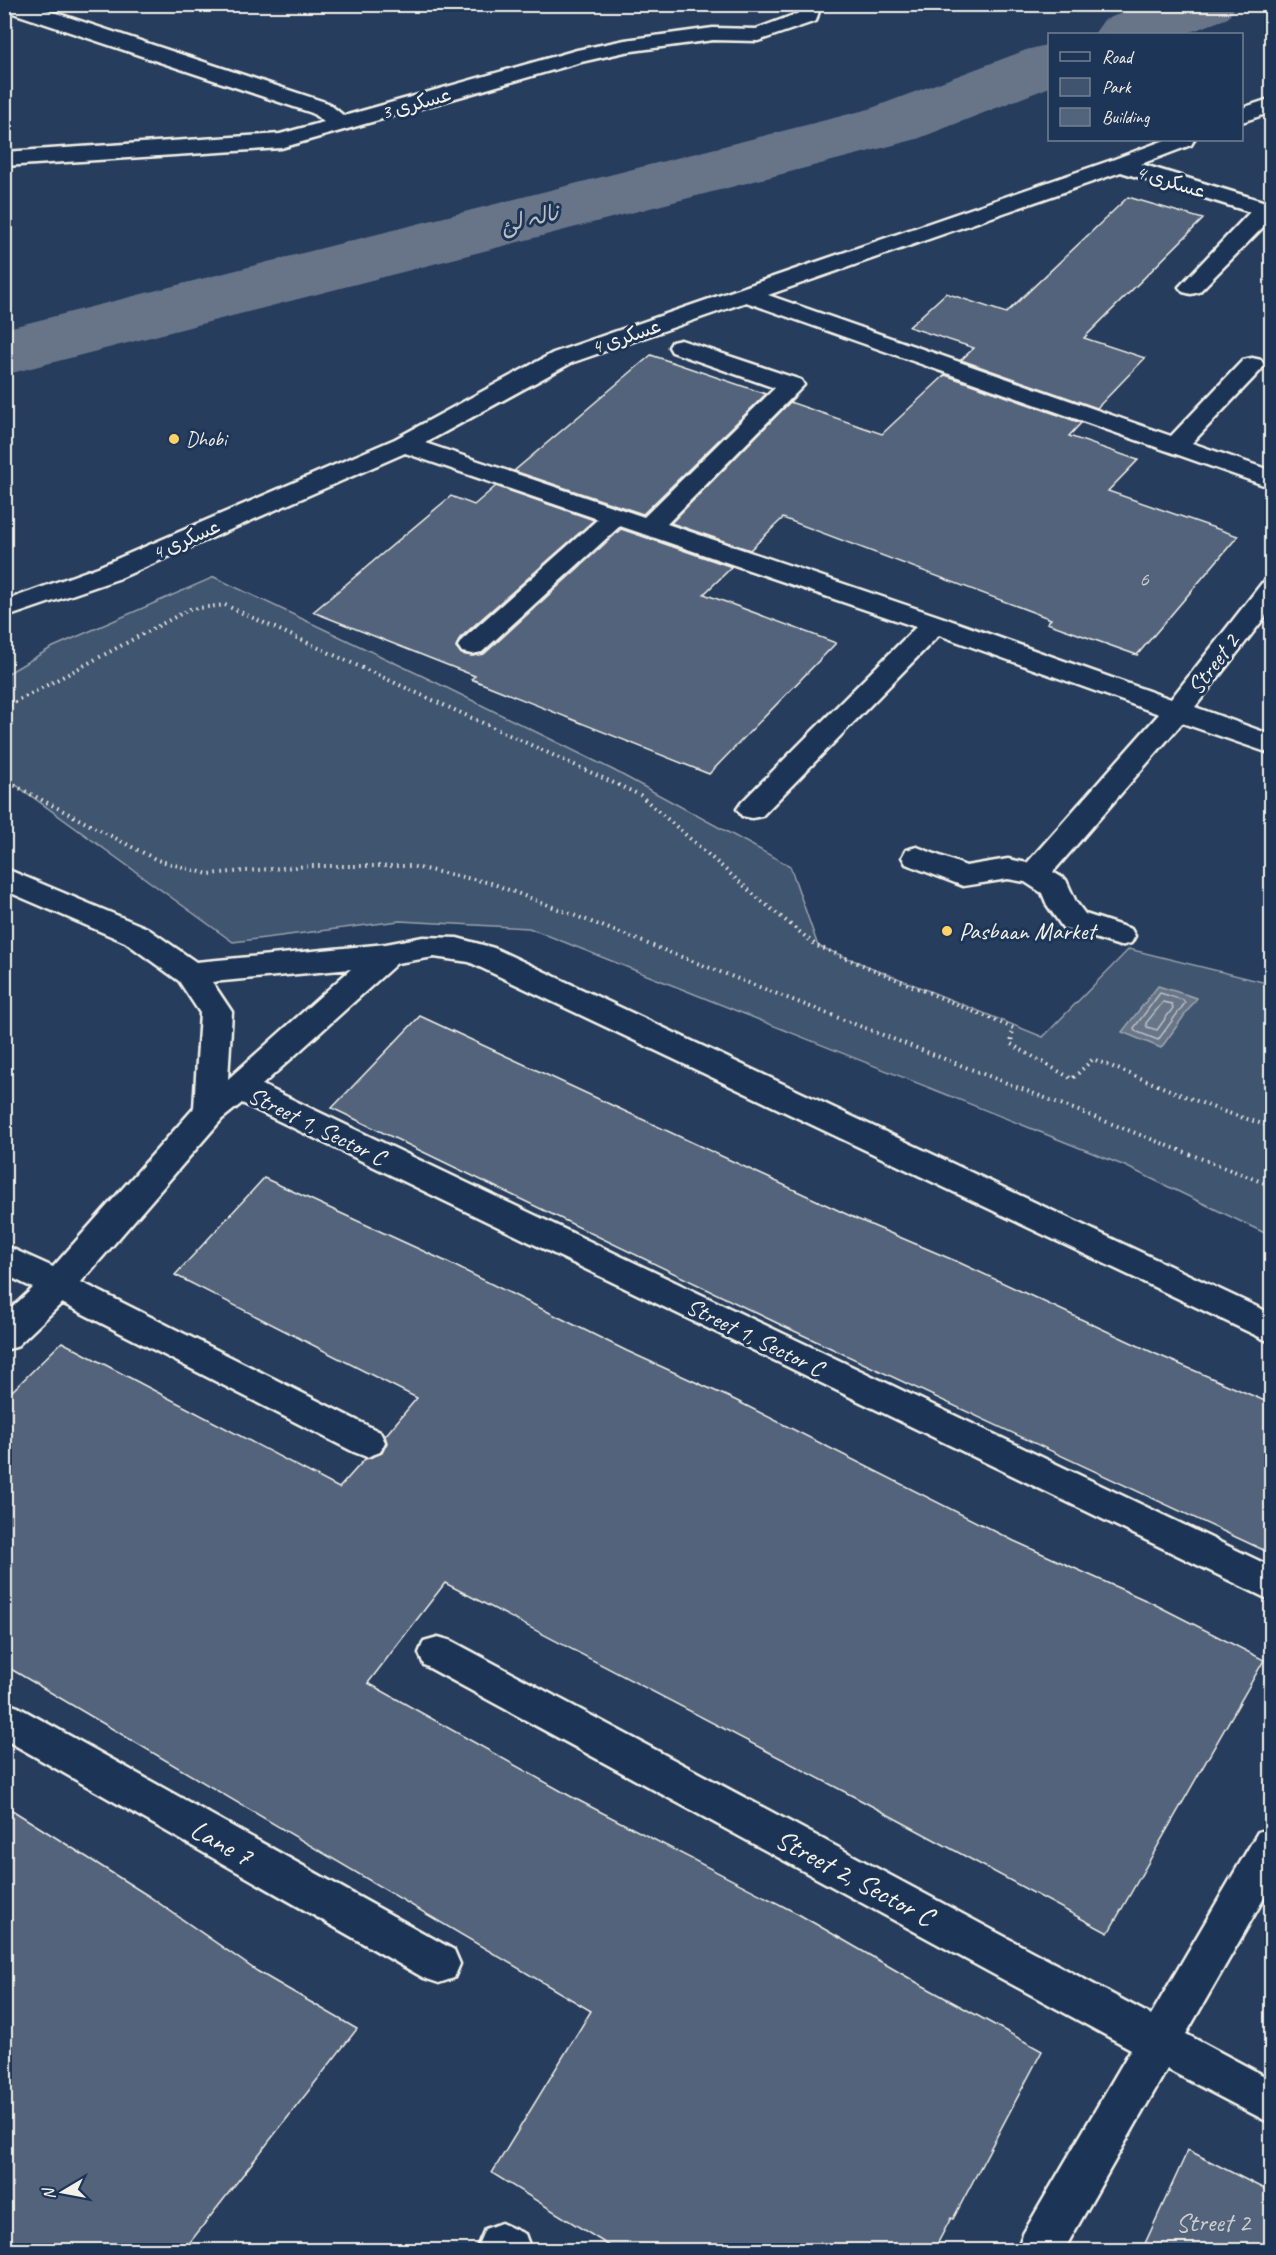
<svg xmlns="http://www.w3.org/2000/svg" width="1276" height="2255" viewBox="0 0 1276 2255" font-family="Caveat,'Playpen Sans Arabic',sans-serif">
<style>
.green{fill:#40546f;stroke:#9aa2ac;stroke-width:1.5}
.water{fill:#677588;stroke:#9fa7ae;stroke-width:1.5}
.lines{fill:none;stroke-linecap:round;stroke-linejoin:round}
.shore{stroke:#bcbfc2;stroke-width:1.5}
.river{fill:#677588;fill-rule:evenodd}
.building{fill:#52647b;stroke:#f4f1e8;stroke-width:1.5}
.minor-casing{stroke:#f4f1e8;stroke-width:5}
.path{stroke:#f4f1e8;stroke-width:4;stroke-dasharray:1.5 4.5;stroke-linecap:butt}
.minor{fill:#1d3557;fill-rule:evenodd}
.poi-dot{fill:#ffd166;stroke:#1d3557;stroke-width:2}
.labels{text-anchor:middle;stroke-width:6;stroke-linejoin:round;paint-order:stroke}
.far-street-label{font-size:20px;fill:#f4f1e8;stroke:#1d3557}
.far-poi-label{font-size:20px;fill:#f4f1e8;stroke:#1d3557;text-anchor:start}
.number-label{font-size:21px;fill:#cccecd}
.far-water-label{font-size:22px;font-style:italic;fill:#bcbfc2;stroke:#1d3557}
.street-label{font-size:24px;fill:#f4f1e8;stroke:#1d3557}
.poi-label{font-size:24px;fill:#f4f1e8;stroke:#1d3557;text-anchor:start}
.near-number-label{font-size:26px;fill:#cccecd}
.near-street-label{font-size:28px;fill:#f4f1e8;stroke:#1d3557}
</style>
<rect width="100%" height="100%" fill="#263d5d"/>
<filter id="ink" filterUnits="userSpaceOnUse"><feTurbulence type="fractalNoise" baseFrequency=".0167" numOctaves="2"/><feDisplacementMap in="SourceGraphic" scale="12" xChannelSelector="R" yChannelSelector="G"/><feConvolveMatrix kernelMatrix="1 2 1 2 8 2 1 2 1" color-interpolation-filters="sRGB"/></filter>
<g filter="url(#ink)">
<path class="green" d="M 214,577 L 435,682 L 613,770 L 790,866 L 818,946 L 1043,1037 L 1129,949 L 1271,984 L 1271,1236 L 1125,1166 L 529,928 L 399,921 L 233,942 L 5,777 L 5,675 L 51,648 Z"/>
<path class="water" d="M 1158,986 L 1197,998 L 1161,1048 L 1122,1032 Z"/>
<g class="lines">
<path class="shore" d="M 1160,993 L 1183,1000 L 1185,1003 L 1158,1040 L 1135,1031 L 1134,1028 Z
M 1163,1002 L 1172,1004 L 1173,1008 L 1157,1030 L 1147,1027 L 1146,1023 Z"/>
<path class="river" d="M 1145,4 L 1237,4 L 1228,18 L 1185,34 L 1094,34 L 1104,20 Z
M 1050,44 L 1050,87 L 917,139 L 4,375 L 4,329 L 869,109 L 1026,50 Z"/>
</g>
<path class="building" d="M 1128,197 L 1203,219 L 1084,338 L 1145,358 L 1097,408 L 961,360 L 974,348 L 909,327 L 946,293 L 1006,313 Z
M 651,355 L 766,394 L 643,514 L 514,471 Z
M 945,375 L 1081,423 L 1069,436 L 1138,460 L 1108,491 L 1238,536 L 1137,655 L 1047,623 L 1051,619 L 783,518 L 750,550 L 671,523 L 790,402 L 882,434 Z
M 496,486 L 594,520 L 460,638 L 456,647 L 462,654 L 472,656 L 484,654 L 621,529 L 732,567 L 704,594 L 836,643 L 709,774 L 471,679 L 475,676 L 313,612 L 451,496 L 474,505 Z
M 420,1016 L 857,1219 L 958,1262 L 1156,1354 L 1272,1404 L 1272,1554 L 777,1323 L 332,1108 Z
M 264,1178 L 445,1261 L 627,1351 L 735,1400 L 1014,1541 L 1152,1603 L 1264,1660 L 1108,1933 L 868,1804 L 445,1583 L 368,1683 L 570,1796 L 800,1915 L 916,1982 L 1042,2051 L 953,2219 L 951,2218 L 934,2250 L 616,2250 L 492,2173 L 591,2011 L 4,1665 L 4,1399 L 62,1342 L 339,1488 L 365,1459 L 382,1453 L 387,1443 L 385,1436 L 417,1398 L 175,1275 Z
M 4,1805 L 147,1895 L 257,1971 L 357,2029 L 184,2250 L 23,2250 L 4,2237 Z
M 1188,2150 L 1272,2193 L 1272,2250 L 1142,2250 Z"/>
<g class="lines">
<g class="minor-casing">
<path id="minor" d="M 4,4 L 29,4 L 328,103 L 344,116 L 577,50 L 625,40 L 713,28 L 756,29 L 799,13 L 801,4 L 821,4 L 816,21 L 758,41 L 713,40 L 625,52 L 581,62 L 281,148 L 4,166 L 4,152 L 280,134 L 324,122 L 312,113 L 4,10 Z
M 1272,98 L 1272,112 L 1242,122 L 1242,108 Z
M 1165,140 L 1194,140 L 1191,145 L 1141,164 L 1272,204 L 1272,218 L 1199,292 L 1191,294 L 1183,292 L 1179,287 L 1250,212 L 1121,172 L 768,295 L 1171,436 L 1243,360 L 1252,358 L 1261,360 L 1264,365 L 1261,370 L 1192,443 L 1272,471 L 1272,488 L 746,302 L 571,363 L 425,443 L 644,517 L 775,388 L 672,352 L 669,347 L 672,342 L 681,340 L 801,380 L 804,385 L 667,524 L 944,618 L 1171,699 L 1262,583 L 1272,581 L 1272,608 L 1195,707 L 1272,735 L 1272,754 L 1182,723 L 1053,872 L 1066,880 L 1076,902 L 1085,914 L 1131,929 L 1135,936 L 1131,943 L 1120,946 L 1063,928 L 1047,905 L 1042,893 L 1025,882 L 1008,879 L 963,886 L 906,864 L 902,857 L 906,850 L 917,847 L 966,866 L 1008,859 L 1027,863 L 1159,714 L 939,635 L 762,816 L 752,818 L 742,816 L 737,809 L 742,802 L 916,627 L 620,526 L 482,652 L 472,654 L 462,652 L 458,646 L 462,640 L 598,519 L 405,453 L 118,579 L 4,618 L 4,601 L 98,567 L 395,439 L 553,353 L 1112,160 Z
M 4,868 L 147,928 L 196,962 L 386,944 L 423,937 L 457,938 L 494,948 L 1272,1314 L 1272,1343 L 469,962 L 434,957 L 397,963 L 262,1085 L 1272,1567 L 1272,1601 L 242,1103 L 222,1119 L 81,1282 L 380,1432 L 385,1442 L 380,1452 L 367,1457 L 354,1452 L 62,1303 L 16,1347 L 4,1350 L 4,1315 L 33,1288 L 4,1274 L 4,1245 L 53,1267 L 194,1108 L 200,1013 L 179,981 L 125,942 L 4,890 ZM 351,969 L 228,1079 L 232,1012 L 212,982 Z
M 438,1637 L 452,1641 L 1151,2015 L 1258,1832 L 1272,1827 L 1272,1884 L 1186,2034 L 1272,2080 L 1272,2124 L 1167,2069 L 1064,2250 L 1017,2250 L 1023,2234 L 1131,2049 L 424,1665 L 419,1653 L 424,1641 Z
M 4,1702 L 18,1707 L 454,1950 L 460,1964 L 454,1978 L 439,1983 L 424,1978 L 4,1739 Z
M 501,2223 L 525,2234 L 531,2250 L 481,2250 L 478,2245 L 485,2229 Z"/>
</g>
<path class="path" d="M 4,708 L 190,609 L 225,605 L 640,795 L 759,899 L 817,946 L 1013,1028 L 1011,1044 L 1072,1079 L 1093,1059 L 1219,1110 L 1272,1127
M 4,780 L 157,860 L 208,874 L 308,866 L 410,866 L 491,883 L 1272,1186"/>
<use href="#minor" class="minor"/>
</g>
</g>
<g class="poi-dot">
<circle cx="174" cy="439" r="6"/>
<circle cx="947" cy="931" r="6"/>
</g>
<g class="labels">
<g class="far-street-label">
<text transform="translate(416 103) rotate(-16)" y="7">عسکری 3</text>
<text transform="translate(1171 181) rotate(17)" y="7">عسکری 4</text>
<text transform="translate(626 336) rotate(-19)" y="7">عسکری 4</text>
<text transform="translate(186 539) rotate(-24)" y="7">عسکری 4</text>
</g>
<g class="far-poi-label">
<text x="186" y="446">Dhobi</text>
</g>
<g class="number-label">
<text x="1144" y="586">6</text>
</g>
<g class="far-water-label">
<text transform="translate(530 218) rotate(-14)" y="8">نالہ لئ</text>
</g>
<g class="street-label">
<text transform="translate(1213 664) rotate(-53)" y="8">Street 2</text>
<text transform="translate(317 1126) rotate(26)" y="8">Street 1, Sector C</text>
<text transform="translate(755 1337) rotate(26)" y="8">Street 1, Sector C</text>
</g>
<g class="poi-label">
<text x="959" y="939">Pasbaan Market</text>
</g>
<g class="near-number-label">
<text x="1213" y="2231">Street 2</text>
</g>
<g class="near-street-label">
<text transform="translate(222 1842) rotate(29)" y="10">Lane 7</text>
<text transform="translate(855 1877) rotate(28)" y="10">Street 2, Sector C</text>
</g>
</g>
<rect width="1276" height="2255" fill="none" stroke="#1d3557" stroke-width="24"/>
<rect x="12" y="12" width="1252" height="2231" fill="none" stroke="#f4f1e8" stroke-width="2" filter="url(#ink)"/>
<rect x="1048" y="33" width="195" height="108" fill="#1d3557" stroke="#738091" stroke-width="1.5"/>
<rect x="1060" y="52" width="30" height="9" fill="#1d3557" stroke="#738091" stroke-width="1.5"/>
<text x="1102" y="63" font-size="18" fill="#f4f1e8">Road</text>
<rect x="1060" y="78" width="30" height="18" fill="#40546f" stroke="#738091" stroke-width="1.5"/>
<text x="1102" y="93" font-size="18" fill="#f4f1e8">Park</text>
<rect x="1060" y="108" width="30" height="18" fill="#52647b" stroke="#738091" stroke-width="1.5"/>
<text x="1102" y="123" font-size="18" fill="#f4f1e8">Building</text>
<g transform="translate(63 2192) rotate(260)" stroke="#1d3557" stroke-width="4.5" paint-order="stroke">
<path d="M0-4.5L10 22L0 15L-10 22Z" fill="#f4f1e8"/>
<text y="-9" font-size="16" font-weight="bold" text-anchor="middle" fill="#f4f1e8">N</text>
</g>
</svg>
